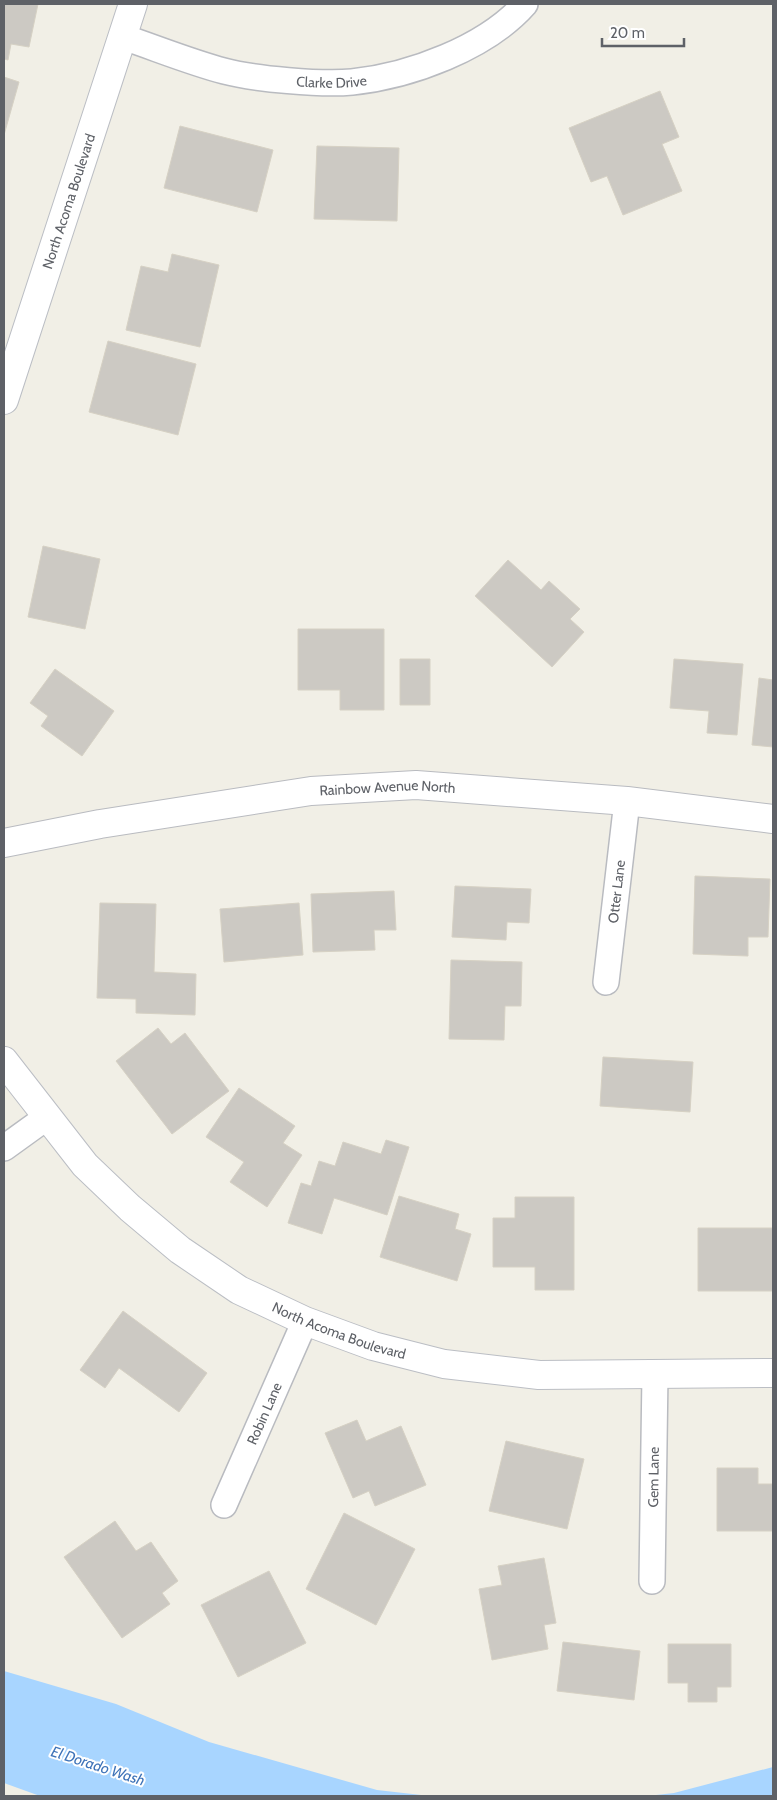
<svg xmlns="http://www.w3.org/2000/svg" width="777" height="1800" viewBox="0 0 777 1800" font-family="Cabin,sans-serif">
<style>
.water{fill:#a8d5ff}
.building{fill:#ccc9c3;stroke:#d6d1c4}
.lines{fill:none;stroke-linecap:round;stroke-linejoin:round}
.minor-casing{stroke:#b9bbc0;stroke-width:28}
.tertiary-casing{stroke:#b9bbc0;stroke-width:30}
.secondary-casing{stroke:#bbbec4;stroke-width:30}
.minor{stroke:#fff;stroke-width:25}
.tertiary{stroke:#fff;stroke-width:28}
.secondary{stroke:#fff;stroke-width:28}
.labels{text-anchor:middle;stroke-width:4;stroke-linejoin:round;paint-order:stroke}
.street-label{font-size:14px;fill:#5e6167;stroke:#fff}
.water-label{font-size:15px;font-style:italic;fill:#3e73b8;stroke:#fff}
</style>
<rect width="100%" height="100%" fill="#f1efe6"/>
<path class="water" d="M 4,1671 L 116,1704 L 209,1742 L 377,1790 L 430,1796 L 40,1796 L 4,1783 Z
M 773,1767 L 773,1796 L 647,1796 L 674,1793 Z"/>
<path class="building" d="M 4,4 L 38,4 L 29,47 L 11,44 L 8,60 L 4,59 Z
M 4,77 L 19,82 L 4,135 Z
M 660,91 L 679,137 L 662,144 L 682,191 L 623,215 L 607,176 L 591,182 L 569,128 Z
M 180,126 L 273,150 L 257,212 L 164,188 Z
M 317,146 L 399,148 L 397,221 L 314,219 Z
M 172,254 L 219,265 L 200,347 L 126,330 L 141,266 L 168,272 Z
M 108,341 L 196,364 L 178,435 L 89,412 Z
M 43,546 L 100,559 L 85,629 L 28,617 Z
M 508,560 L 541,590 L 549,581 L 580,609 L 570,619 L 584,632 L 552,667 L 475,596 Z
M 298,629 L 384,629 L 384,710 L 340,710 L 340,690 L 298,690 Z
M 400,659 L 430,659 L 430,705 L 400,705 Z
M 674,659 L 743,664 L 737,735 L 707,733 L 709,711 L 670,708 Z
M 55,669 L 114,711 L 82,756 L 41,726 L 48,716 L 30,703 Z
M 759,678 L 773,680 L 773,747 L 752,745 Z
M 695,876 L 770,879 L 768,937 L 748,937 L 748,956 L 693,954 Z
M 455,886 L 531,889 L 529,923 L 507,922 L 506,940 L 452,937 Z
M 394,891 L 396,930 L 374,930 L 375,950 L 313,952 L 311,894 Z
M 100,903 L 156,904 L 154,972 L 196,974 L 195,1015 L 136,1013 L 136,999 L 97,998 Z
M 299,903 L 303,955 L 224,962 L 220,909 Z
M 451,960 L 522,962 L 521,1006 L 505,1006 L 504,1040 L 449,1039 Z
M 158,1028 L 171,1044 L 185,1033 L 229,1091 L 172,1134 L 116,1061 Z
M 603,1057 L 693,1062 L 690,1112 L 600,1106 Z
M 239,1088 L 295,1126 L 283,1143 L 302,1155 L 267,1207 L 230,1182 L 244,1162 L 206,1137 Z
M 386,1140 L 409,1147 L 387,1215 L 334,1198 L 322,1234 L 288,1223 L 301,1183 L 311,1186 L 319,1161 L 335,1166 L 343,1142 L 381,1154 Z
M 399,1196 L 459,1214 L 455,1229 L 471,1234 L 457,1281 L 380,1257 Z
M 515,1197 L 574,1197 L 574,1290 L 535,1290 L 535,1267 L 493,1267 L 493,1218 L 515,1218 Z
M 698,1228 L 773,1228 L 773,1291 L 698,1291 Z
M 123,1311 L 207,1373 L 179,1412 L 119,1368 L 105,1388 L 80,1370 Z
M 357,1420 L 366,1441 L 401,1426 L 426,1485 L 375,1506 L 369,1491 L 353,1498 L 325,1433 Z
M 506,1441 L 584,1459 L 567,1529 L 489,1511 Z
M 717,1468 L 758,1468 L 758,1484 L 773,1484 L 773,1531 L 717,1531 Z
M 344,1513 L 415,1549 L 376,1625 L 306,1589 Z
M 115,1521 L 136,1551 L 151,1542 L 178,1581 L 162,1593 L 170,1604 L 122,1638 L 64,1557 Z
M 544,1558 L 556,1623 L 544,1625 L 548,1649 L 492,1660 L 479,1589 L 502,1585 L 498,1566 Z
M 269,1571 L 306,1643 L 238,1677 L 201,1605 Z
M 563,1642 L 640,1651 L 634,1700 L 557,1691 Z
M 668,1644 L 731,1644 L 731,1687 L 717,1687 L 717,1702 L 688,1702 L 688,1683 L 668,1683 Z"/>
<g class="lines">
<g class="minor-casing">
<g id="minor">
<path id="s1" d="M 123,37 C 156,48 190,62 224,71 C 254,79 322,85 352,82 C 410,76 486,48 525,4"/>
<path id="s2" d="M 606,982 L 627,801"/>
<path d="M 4,1148 L 47,1117"/>
<path id="s3" d="M 224,1505 L 305,1321"/>
<path id="s4" d="M 652,1581 L 655,1374"/>
</g>
</g>
<g class="tertiary-casing">
<g id="tertiary">
<path id="s5" d="M 4,843 L 100,824 L 311,791 L 416,785 L 627,801 L 773,819"/>
</g>
</g>
<g class="secondary-casing">
<g id="secondary">
<path id="s6" d="M 4,400 L 133,4"/>
<path id="s7" d="M 4,1061 L 85,1165 L 130,1208 L 180,1250 L 239,1290 L 305,1321 L 373,1346 L 444,1364 L 539,1375 L 773,1373"/>
</g>
</g>
<use href="#minor" class="minor"/>
<use href="#tertiary" class="tertiary"/>
<use href="#secondary" class="secondary"/>
</g>
<g class="labels">
<g class="street-label">
<text dy="5" stroke="none"><textPath href="#s1" startOffset="215">Clarke Drive</textPath></text>
<text dy="5" stroke="none"><textPath href="#s6" startOffset="209">North Acoma Boulevard</textPath></text>
<text dy="5" stroke="none"><textPath href="#s5" startOffset="388">Rainbow Avenue North</textPath></text>
<text dy="5" stroke="none"><textPath href="#s2" startOffset="91">Otter Lane</textPath></text>
<text dy="5" stroke="none"><textPath href="#s7" startOffset="439">North Acoma Boulevard</textPath></text>
<text dy="5" stroke="none"><textPath href="#s3" startOffset="100">Robin Lane</textPath></text>
<text dy="5" stroke="none"><textPath href="#s4" startOffset="104">Gem Lane</textPath></text>
</g>
<g class="water-label">
<text transform="translate(98 1766) rotate(18)" y="5">El Dorado Wash</text>
</g>
</g>
<rect width="777" height="1800" fill="none" stroke="#5e6167" stroke-width="10"/>
<path d="M602 38v8h82v-8" fill="none" stroke="#5e6167" stroke-width="2.5"/>
<text x="610" y="38" font-size="15" fill="#5e6167" stroke="#ffffff" stroke-width="4" paint-order="stroke">20 m</text>
</svg>
